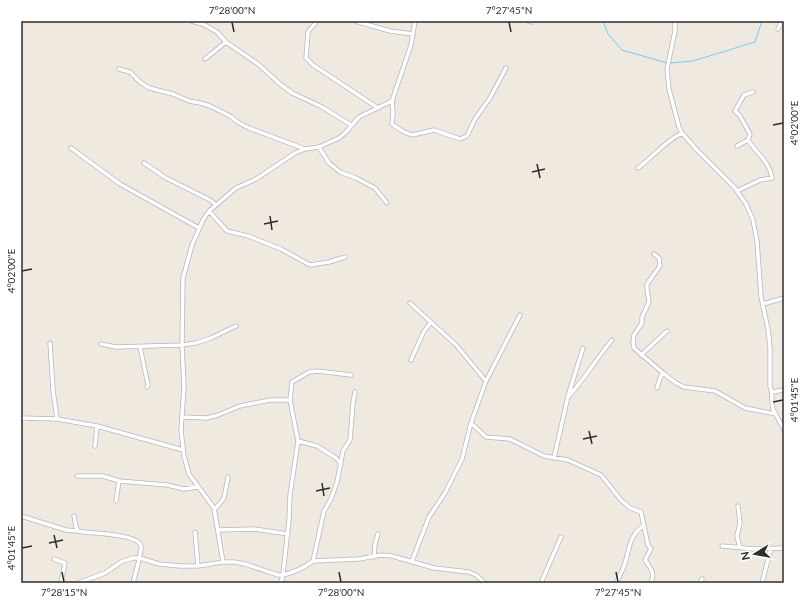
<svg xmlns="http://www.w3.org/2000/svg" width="805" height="604" viewBox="0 0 805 604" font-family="Lato,sans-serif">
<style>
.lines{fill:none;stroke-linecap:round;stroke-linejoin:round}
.stream{stroke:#6ad2fa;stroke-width:1}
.street-casing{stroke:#b3b5c2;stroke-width:5}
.street{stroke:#fff;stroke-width:3.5}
.ticks{fill:none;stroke:#2d2d2d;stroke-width:1.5}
.neatline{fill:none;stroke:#2d2d2d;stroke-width:1.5}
.ticks-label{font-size:10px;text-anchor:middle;fill:#2d2d2d}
</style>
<rect width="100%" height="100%" fill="#f0e9df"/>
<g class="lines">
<path class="stream" d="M 603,21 L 608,34 L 622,50 L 667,63
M 670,63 L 693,61 L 755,42 L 762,21"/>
<g class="street-casing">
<path id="street" d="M 191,21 L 203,24 L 217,32 L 226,42 L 258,64 L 280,84 L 292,93 L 322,107 L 351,125
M 317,21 L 308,32 L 306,58 L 313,65 L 378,108
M 355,21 L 390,31 L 413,34
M 528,21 L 532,22
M 675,21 L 675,31 L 667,69 L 669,89 L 679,127 L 682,133 L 696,149 L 735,188 L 746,204 L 753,220 L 757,241 L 761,297 L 768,329 L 770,347 L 770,386 C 773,394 771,401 773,409 C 776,416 781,423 784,430
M 778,29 L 782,21
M 205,59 L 226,42
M 119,69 L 130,72 L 140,82 L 149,88 L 173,94 L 189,101 L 200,103 L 210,106 L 230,116 L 239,123 L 249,128 L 305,149
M 392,101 L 393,113 L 392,124 L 402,131 L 412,135 L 434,130 L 460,139 L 467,136 L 475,119 L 490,98 L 506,68
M 748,140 L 750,134 L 740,116 L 735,111 L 744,95 L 753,92
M 737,146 L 748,140 C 756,153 770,162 772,178 L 760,180 L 737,191
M 319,147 L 329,163 L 340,172 L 356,178 L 375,188 L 387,203
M 71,148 L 120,184 L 199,228
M 144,163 L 166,178 L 210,200 L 216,205
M 638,168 C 653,157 665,141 682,133
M 209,211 L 227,231 L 248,236 L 281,249 L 310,265 L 329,262 L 345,257
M 654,254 L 659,258 L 660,266 L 647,284 L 647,289 L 649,302 L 642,317 L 642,323 L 634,335 L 633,342 L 634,348 L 663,373
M 410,303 L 456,345 L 486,381
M 763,304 L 784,298
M 50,343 L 53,390 L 57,419
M 101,344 L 116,347 L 182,345 L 196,343 L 211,338 L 236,326
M 140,347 L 148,385 L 147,387
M 641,355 L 667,331
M 411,360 L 423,333 L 431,322
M 657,388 L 660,378 L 663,373 L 676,383 L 684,387 L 715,391 L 745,408 L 776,414
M 772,392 L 784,390
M 569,396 C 585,378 597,358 612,340
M 182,417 L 207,418 L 218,415 L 240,406 L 270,400 L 290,400
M 21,418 L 57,419 L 97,426 L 183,450
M 471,423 L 486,437 L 510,439 L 544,456 L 568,460 L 601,475 L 621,500 L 630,508 L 641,512 L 648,545 L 651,549 L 645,560 C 651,569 655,572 651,583
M 298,441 L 317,446 L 336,458 L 341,464
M 95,446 L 97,426
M 554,458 L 568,396 L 583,348
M 77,476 L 103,476 L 119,481 L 116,501
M 119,481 L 167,485 L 184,489 L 198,487
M 738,506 L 740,523 L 737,536 L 740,548
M 215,509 L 224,498 L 228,477
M 21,516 L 66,530 L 78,531
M 74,516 L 76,527 L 78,531 C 90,534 138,533 141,546 C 142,552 135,575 133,583
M 218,530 L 254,529 L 288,534
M 195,532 L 198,566
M 722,546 L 755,549 L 784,548
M 374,557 L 375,544 L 378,534
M 54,559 L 65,563 L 61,583
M 313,561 L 324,511 L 331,499 L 337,482 L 343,451 L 350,440 L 353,403 L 355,392
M 412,561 L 429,517 L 445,493 L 462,459 L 471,423 L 486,381 L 520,315
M 223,562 L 214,508 L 189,474 L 184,456 L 181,430 L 184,387 L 182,345 L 183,278 L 192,245 L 203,220 L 209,211 L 236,188 L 256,179 L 295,153 L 305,149 L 319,147 L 339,138 L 345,133 L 359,117 L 392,101 L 411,45 L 415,21
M 283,574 L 289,520 L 290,495 L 298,441 L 290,400 L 292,382 L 309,372 L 317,371 L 351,375
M 78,583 L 105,573 L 121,562 L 133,558 L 140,558 L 159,564 L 180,566 L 198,566 L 223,562 L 234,562 L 245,564 L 278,575 C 289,575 304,568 313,561 L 359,559 L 381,555 L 392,556 L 434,568 L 469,572 L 476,575 L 485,583
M 281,583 L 283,575
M 541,583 L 561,537
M 616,583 C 619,577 623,570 625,563 C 630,547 629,536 644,525
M 700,583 L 702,579
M 762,583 L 771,548"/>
</g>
<use href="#street" class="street"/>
</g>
<path class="ticks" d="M 232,22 L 234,32M 509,22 L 511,32M 773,125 L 783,123M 537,164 L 540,178M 532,172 L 545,169M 270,216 L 272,230M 264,224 L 278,221M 22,271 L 32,269M 773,402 L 783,400M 589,431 L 592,444M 583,439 L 597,436M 322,483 L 324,496M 316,491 L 330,488M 54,535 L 57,548M 49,543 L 63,540M 22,548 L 32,546M 62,572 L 64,582M 339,572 L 341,582M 616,572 L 618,582"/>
<rect width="805" height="604" fill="none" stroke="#ffffff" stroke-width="44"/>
<g transform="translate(755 554) rotate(259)" stroke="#ffffff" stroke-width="3" paint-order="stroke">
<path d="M0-3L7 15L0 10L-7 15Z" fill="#2d2d2d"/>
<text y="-6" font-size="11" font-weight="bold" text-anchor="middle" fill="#2d2d2d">N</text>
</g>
<rect x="22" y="22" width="761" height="560" class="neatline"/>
<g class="ticks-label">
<text x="232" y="14">7°28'00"N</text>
<text x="509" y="14">7°27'45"N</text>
<text transform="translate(794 123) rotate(-90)" y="4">4°02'00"E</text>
<text transform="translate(11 271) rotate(-90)" y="4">4°02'00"E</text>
<text transform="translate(794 400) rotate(-90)" y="4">4°01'45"E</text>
<text transform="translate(11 548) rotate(-90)" y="4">4°01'45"E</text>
<text x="64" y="596">7°28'15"N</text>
<text x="341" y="596">7°28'00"N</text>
<text x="618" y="596">7°27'45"N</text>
</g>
</svg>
